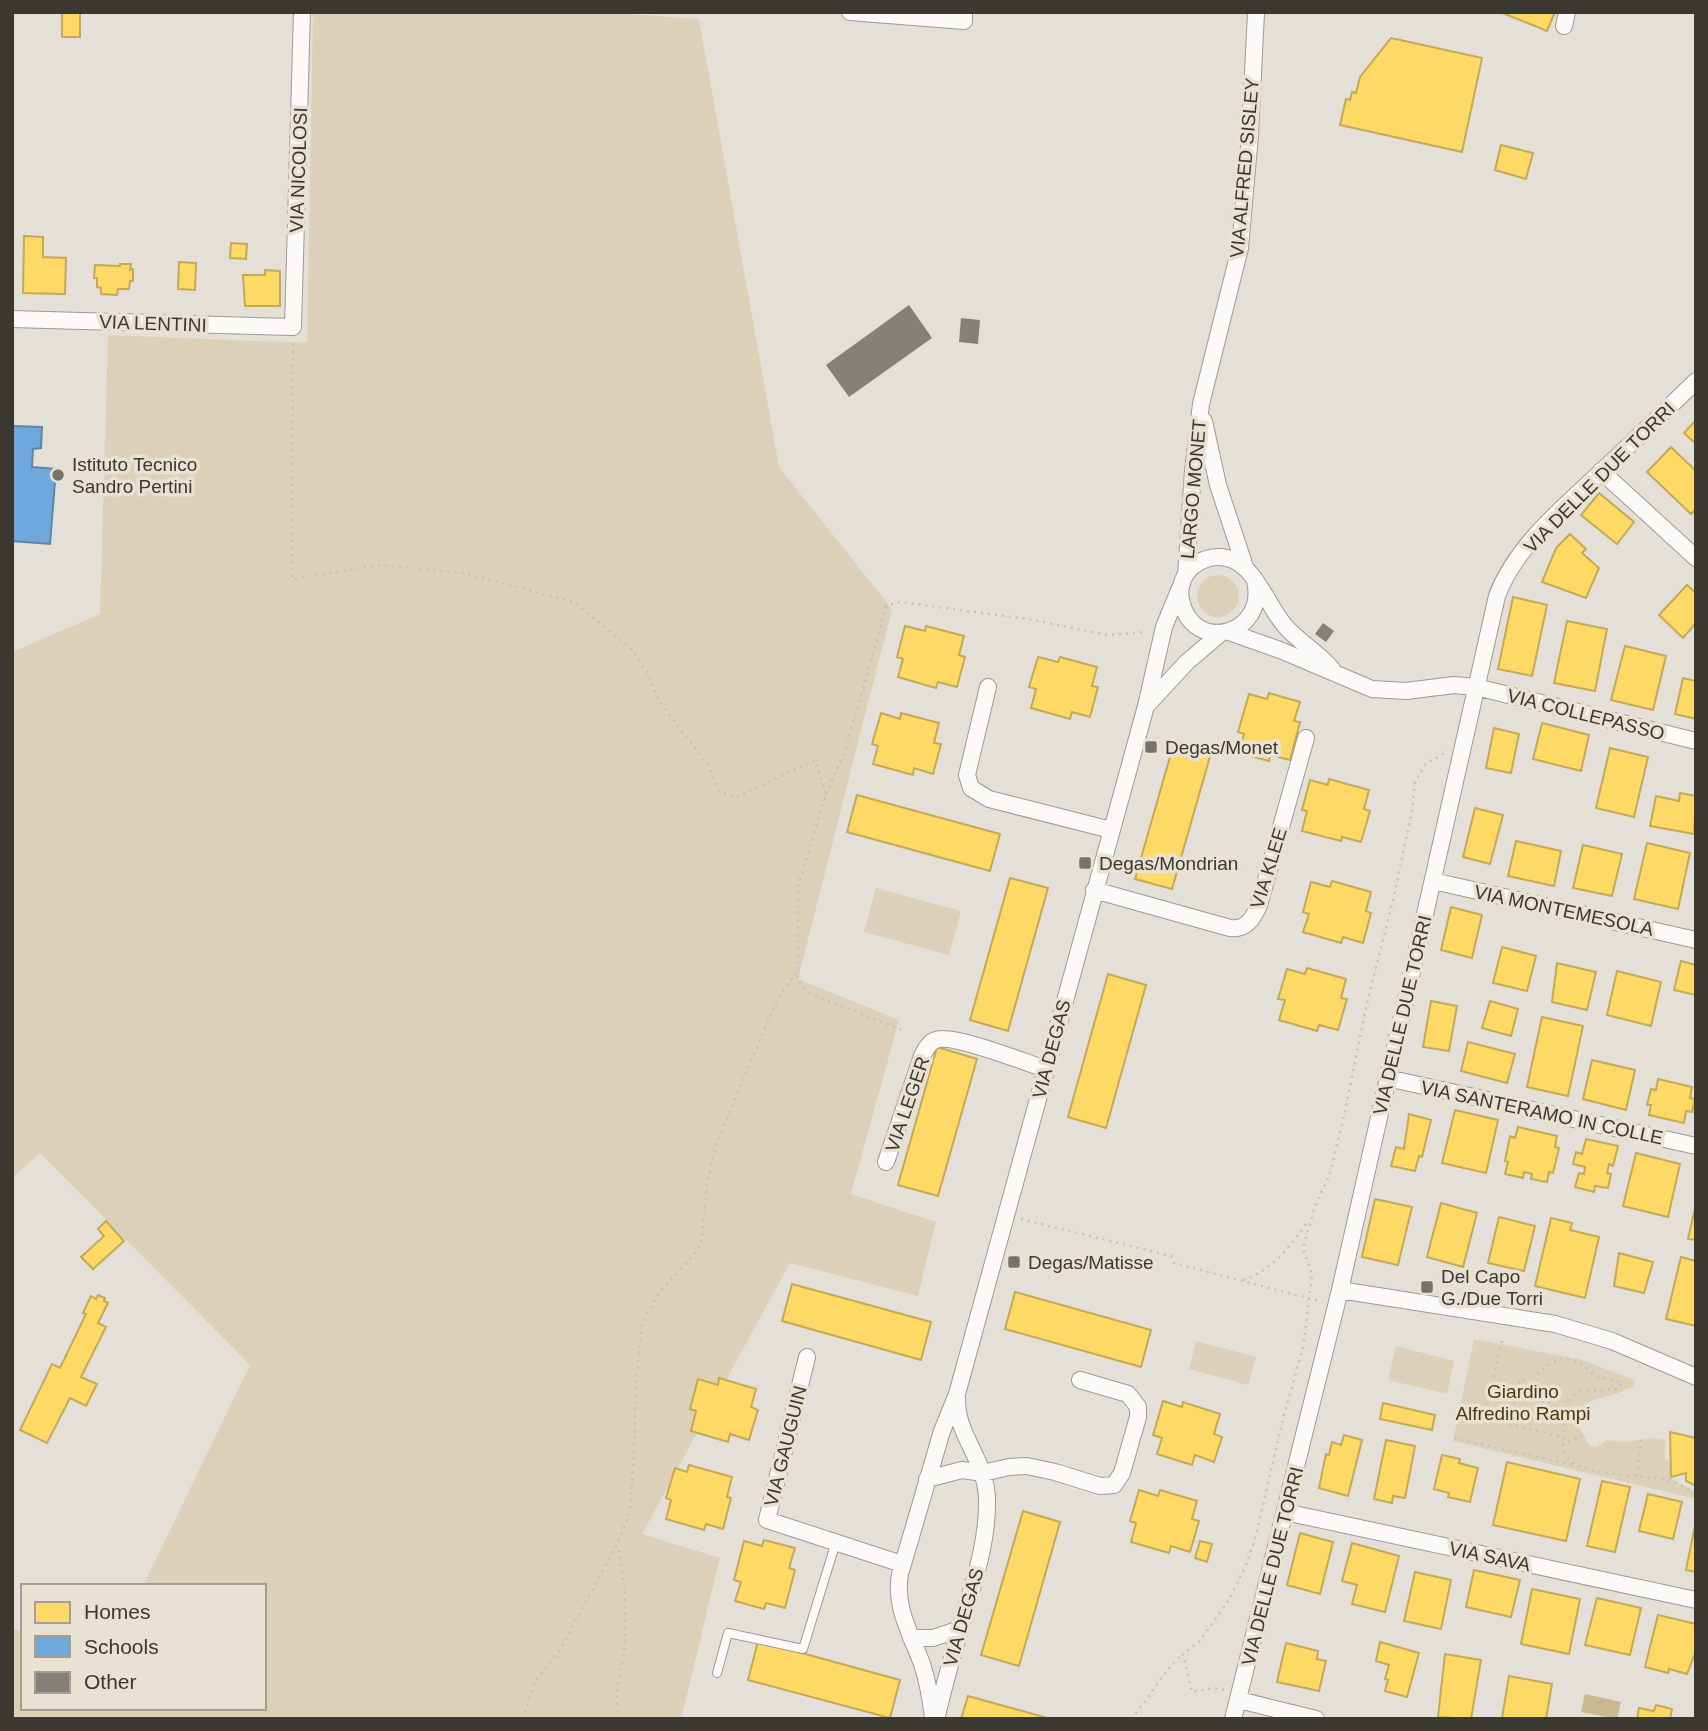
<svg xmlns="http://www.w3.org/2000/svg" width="1708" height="1731" viewBox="0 0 1708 1731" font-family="Arial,sans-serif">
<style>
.green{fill:#dcd1b8}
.water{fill:#cab891}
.homes{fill:#ffd966;stroke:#c4a956;stroke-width:2}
.schools{fill:#6fa8dc;stroke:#5f86a9;stroke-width:2}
.building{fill:#84817b}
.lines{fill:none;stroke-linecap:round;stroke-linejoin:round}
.lane-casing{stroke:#9d9a94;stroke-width:10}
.street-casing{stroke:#9d9a94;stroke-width:18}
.path{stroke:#c2c1bf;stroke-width:2.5;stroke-dasharray:2 5;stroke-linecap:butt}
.lane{stroke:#fbfaf9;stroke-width:8}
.street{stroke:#fbfaf9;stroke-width:16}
.poi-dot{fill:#76736c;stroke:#e9e2d2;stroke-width:2.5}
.labels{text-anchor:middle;stroke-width:7;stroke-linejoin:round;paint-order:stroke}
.street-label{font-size:19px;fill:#3b3832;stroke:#e9e2d2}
.poi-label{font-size:19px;fill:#3b3832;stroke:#e9e2d2;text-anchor:start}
.park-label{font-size:19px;fill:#4a390e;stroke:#e9e2d2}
</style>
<rect width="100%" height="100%" fill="#e4e0d7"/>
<path class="green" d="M 313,12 L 597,12 L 699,19 L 779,467 L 892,609 L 798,979 L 899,1020 L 851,1194 L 936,1222 L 918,1296 L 790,1263 L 642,1534 L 720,1558 L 681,1719 L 12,1719 L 12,1629 L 23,1631 L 23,1708 L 264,1708 L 264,1586 L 143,1586 L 250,1365 L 40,1153 L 12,1178 L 12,652 L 100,614 L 108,335 L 307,343 Z
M1197 596a21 21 0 1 1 42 0a21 21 0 1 1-42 0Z
M 876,888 L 961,911 L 949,955 L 864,932 Z
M 1474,1339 L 1583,1360 L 1634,1380 L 1633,1387 C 1625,1389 1619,1393 1612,1395 C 1575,1404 1567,1411 1590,1446 L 1596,1447 L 1607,1440 L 1626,1442 L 1652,1438 L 1665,1440 L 1665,1460 L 1669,1461 L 1672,1479 L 1696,1492 L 1696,1499 L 1453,1441 Z
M 1196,1341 L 1256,1357 L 1248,1385 L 1189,1369 Z
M 1396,1346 L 1454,1361 L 1447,1394 L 1388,1380 Z"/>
<path class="water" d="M 1585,1694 L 1621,1702 L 1617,1719 L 1581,1712 Z"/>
<path class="homes" d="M 62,12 L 80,12 L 80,37 L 62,37 Z
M 1500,12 L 1555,12 L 1547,31 Z
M 1391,38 L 1482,58 L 1462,152 L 1340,125 L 1346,99 L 1350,100 L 1352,92 L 1356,93 L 1360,77 Z
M 1501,145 L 1533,153 L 1526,179 L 1495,170 Z
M 24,236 L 43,237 L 43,257 L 66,258 L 65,294 L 23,293 Z
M 231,243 L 247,244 L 246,259 L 230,258 Z
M 179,262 L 196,263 L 195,290 L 178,289 Z
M 120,264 L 131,264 L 130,270 L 133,269 L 133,281 L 130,281 L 129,289 L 118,289 L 117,295 L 101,294 L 101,288 L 97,287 L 97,278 L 94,278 L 95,265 L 120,266 Z
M 265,270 L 280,271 L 280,306 L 245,306 L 243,275 L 265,275 Z
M 1696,420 L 1696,444 L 1684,433 Z
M 1671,447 L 1696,471 L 1696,509 L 1691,514 L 1647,472 Z
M 1599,493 L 1634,522 L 1617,544 L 1581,515 Z
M 1570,534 L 1586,549 L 1582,553 L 1599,568 L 1586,598 L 1542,582 L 1556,548 Z
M 1687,585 L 1696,593 L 1696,623 L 1683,638 L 1659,615 Z
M 1513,597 L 1547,605 L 1532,676 L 1498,669 Z
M 1567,621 L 1607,629 L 1595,691 L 1554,683 Z
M 905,626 L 925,631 L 926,626 L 964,636 L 959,655 L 965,657 L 957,687 L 938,682 L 936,688 L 898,677 L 903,659 L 897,657 Z
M 1625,646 L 1666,656 L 1653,710 L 1611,700 Z
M 1038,657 L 1058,662 L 1060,657 L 1097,667 L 1092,686 L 1098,687 L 1090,717 L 1072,712 L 1070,719 L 1031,708 L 1036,689 L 1029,687 Z
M 1683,678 L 1696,681 L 1696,719 L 1675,714 Z
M 1269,693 L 1300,702 L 1294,721 L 1300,722 L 1290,760 L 1270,755 L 1269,761 L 1239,753 L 1244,734 L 1238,732 L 1249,694 L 1267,699 Z
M 881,713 L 900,719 L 901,713 L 939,723 L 934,743 L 941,744 L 933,774 L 914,768 L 913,775 L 873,764 L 878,746 L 872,744 Z
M 1542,723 L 1589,735 L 1581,771 L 1533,759 Z
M 1494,728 L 1519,734 L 1511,773 L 1486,768 Z
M 1174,743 L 1211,753 L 1172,889 L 1135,879 Z
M 1610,748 L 1648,757 L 1634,817 L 1596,808 Z
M 1329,779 L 1369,790 L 1364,809 L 1370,811 L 1361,842 L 1342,837 L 1341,841 L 1302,831 L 1307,811 L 1302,810 L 1310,780 L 1328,785 Z
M 1680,793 L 1696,796 L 1694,834 L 1650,826 L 1656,796 L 1679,801 Z
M 857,795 L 1000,834 L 990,871 L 847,832 Z
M 1475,808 L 1503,815 L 1490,864 L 1463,857 Z
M 1516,841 L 1561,851 L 1554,886 L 1508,876 Z
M 1647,843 L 1690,853 L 1678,909 L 1634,899 Z
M 1583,845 L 1622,854 L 1612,896 L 1573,888 Z
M 1010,878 L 1048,888 L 1008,1031 L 970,1020 Z
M 1332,881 L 1371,892 L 1366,911 L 1371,913 L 1363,943 L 1343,937 L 1341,943 L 1303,932 L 1309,914 L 1303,912 L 1311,882 L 1330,887 Z
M 1451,907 L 1482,915 L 1472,958 L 1441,950 Z
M 1502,947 L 1536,956 L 1527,991 L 1493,983 Z
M 1681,961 L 1696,965 L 1696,995 L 1674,990 Z
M 1557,963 L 1596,972 L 1587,1010 L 1552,1002 Z
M 1307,968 L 1346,979 L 1341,998 L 1347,999 L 1338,1030 L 1319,1025 L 1317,1031 L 1279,1020 L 1285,1000 L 1278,999 L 1287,969 L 1305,974 Z
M 1617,971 L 1661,982 L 1651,1026 L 1607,1015 Z
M 1108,974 L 1146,985 L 1106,1128 L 1068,1117 Z
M 1431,1001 L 1457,1006 L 1449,1051 L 1423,1047 Z
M 1490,1001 L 1518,1009 L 1511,1036 L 1482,1028 Z
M 1542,1017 L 1583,1026 L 1568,1096 L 1527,1087 Z
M 1468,1042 L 1515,1054 L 1507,1083 L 1461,1071 Z
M 937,1047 L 977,1059 L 938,1196 L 898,1185 Z
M 1592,1060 L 1635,1070 L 1626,1110 L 1583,1099 Z
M 1658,1079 L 1692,1087 L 1690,1098 L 1695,1099 L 1692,1112 L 1686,1111 L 1684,1123 L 1649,1115 L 1651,1105 L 1647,1105 L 1651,1089 L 1656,1090 Z
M 1455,1110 L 1498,1120 L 1486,1173 L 1442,1163 Z
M 1409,1114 L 1431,1120 L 1422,1157 L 1419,1156 L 1415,1171 L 1391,1166 L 1396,1147 L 1404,1149 Z
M 1518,1127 L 1557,1136 L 1555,1147 L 1559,1148 L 1553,1173 L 1549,1172 L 1547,1182 L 1531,1179 L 1532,1174 L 1524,1172 L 1523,1178 L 1505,1174 L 1508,1162 L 1505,1161 L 1510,1136 L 1515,1138 Z
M 1586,1139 L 1618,1146 L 1613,1166 L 1609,1164 L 1607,1173 L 1611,1174 L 1608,1188 L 1595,1186 L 1594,1192 L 1575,1187 L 1579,1173 L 1584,1174 L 1585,1167 L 1573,1164 L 1576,1152 L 1582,1154 Z
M 1636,1153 L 1680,1164 L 1668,1217 L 1623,1206 Z
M 1375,1199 L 1412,1207 L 1398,1265 L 1362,1257 Z
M 1441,1203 L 1477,1213 L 1463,1267 L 1427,1257 Z
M 1696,1204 L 1696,1240 L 1688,1239 Z
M 1499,1217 L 1535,1226 L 1524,1271 L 1488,1263 Z
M 1551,1218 L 1572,1223 L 1570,1230 L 1599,1237 L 1585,1298 L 1535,1286 Z
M 106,1221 L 124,1241 L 93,1269 L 81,1257 L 104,1236 L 98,1229 Z
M 1619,1253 L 1653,1262 L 1644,1293 L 1614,1286 Z
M 1681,1257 L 1696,1261 L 1696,1326 L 1666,1319 Z
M 792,1284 L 931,1322 L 921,1360 L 782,1321 Z
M 1015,1292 L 1151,1330 L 1141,1367 L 1005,1329 Z
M 98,1295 L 105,1298 L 104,1301 L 108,1303 L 98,1323 L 106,1327 L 81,1377 L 97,1384 L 86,1406 L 70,1398 L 47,1443 L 20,1430 L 52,1364 L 60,1368 L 86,1314 L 83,1313 L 91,1296 L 96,1299 Z
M 719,1378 L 756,1389 L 751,1407 L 758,1410 L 749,1440 L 730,1434 L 728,1442 L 691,1431 L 696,1411 L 690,1409 L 698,1379 L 718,1385 Z
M 1163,1401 L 1182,1407 L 1183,1402 L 1220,1414 L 1214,1434 L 1222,1437 L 1214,1462 L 1195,1455 L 1192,1465 L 1157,1454 L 1162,1438 L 1153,1435 Z
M 1383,1403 L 1435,1415 L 1432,1430 L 1380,1419 Z
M 1670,1432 L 1696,1438 L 1696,1486 L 1686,1481 L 1686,1473 L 1671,1477 Z
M 1344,1435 L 1362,1440 L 1348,1496 L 1319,1488 L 1326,1454 L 1329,1455 L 1332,1442 L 1341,1445 Z
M 1386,1440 L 1415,1446 L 1405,1498 L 1393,1496 L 1392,1503 L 1374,1499 Z
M 1442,1455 L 1460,1459 L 1459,1463 L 1478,1468 L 1470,1502 L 1448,1497 L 1449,1493 L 1434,1489 Z
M 1507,1462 L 1580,1479 L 1566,1541 L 1493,1525 Z
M 689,1465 L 732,1477 L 727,1497 L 731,1498 L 723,1529 L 706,1524 L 704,1530 L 666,1519 L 671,1500 L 666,1498 L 675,1468 L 687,1472 Z
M 1602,1481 L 1630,1487 L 1615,1552 L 1587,1546 Z
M 1139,1490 L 1158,1496 L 1160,1490 L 1197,1501 L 1192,1519 L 1199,1521 L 1190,1552 L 1171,1546 L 1169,1553 L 1131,1542 L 1136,1523 L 1130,1521 Z
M 1648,1494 L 1682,1502 L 1673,1539 L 1639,1531 Z
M 1023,1511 L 1060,1522 L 1019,1666 L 981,1655 Z
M 1696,1521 L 1696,1572 L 1686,1570 Z
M 1300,1533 L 1333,1542 L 1320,1594 L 1287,1585 Z
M 764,1540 L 795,1548 L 789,1568 L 795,1570 L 785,1608 L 766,1603 L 764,1609 L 735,1601 L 741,1582 L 734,1580 L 744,1541 L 762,1546 Z
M 1200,1541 L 1212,1544 L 1207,1562 L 1195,1558 Z
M 1352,1543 L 1399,1556 L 1385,1612 L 1352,1604 L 1357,1585 L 1342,1581 Z
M 1474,1570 L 1520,1580 L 1511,1617 L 1466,1607 Z
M 1415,1572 L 1451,1580 L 1441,1629 L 1404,1621 Z
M 1532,1589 L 1580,1599 L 1569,1654 L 1521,1644 Z
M 1597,1598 L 1641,1608 L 1630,1655 L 1585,1645 Z
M 1658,1615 L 1696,1624 L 1696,1651 L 1687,1674 L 1669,1669 L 1668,1673 L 1645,1667 Z
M 758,1641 L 900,1680 L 890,1718 L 748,1680 Z
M 1380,1642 L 1419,1653 L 1407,1697 L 1385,1691 L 1388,1680 L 1385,1679 L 1389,1665 L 1376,1661 Z
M 1286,1643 L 1318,1651 L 1317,1659 L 1326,1661 L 1319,1691 L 1277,1682 Z
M 1445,1654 L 1481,1660 L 1471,1719 L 1438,1717 Z
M 1509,1676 L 1552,1684 L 1546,1719 L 1502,1718 Z
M 968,1696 L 1051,1719 L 961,1719 Z
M 1656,1705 L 1672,1709 L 1670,1719 L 1637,1719 L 1639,1708 L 1654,1711 Z"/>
<path class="schools" d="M 12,426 L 42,427 L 41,448 L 33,449 L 32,467 L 56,469 L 50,544 L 12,541 Z"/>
<path class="building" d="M 909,305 L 932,338 L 849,397 L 826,365 Z
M 961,318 L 980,320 L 978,344 L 959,342 Z
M 1323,623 L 1334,631 L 1326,642 L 1315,634 Z"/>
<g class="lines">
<g class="lane-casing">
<path id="lane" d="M 717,1673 L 728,1633 L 803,1649 L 836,1542"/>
</g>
<g class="street-casing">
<path id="street" d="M 850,12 L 964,21 L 964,12
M 1564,26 L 1567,12
M 12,319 L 293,327 L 302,12
M 1204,421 L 1218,485 L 1245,567
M 1601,471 L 1696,558
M 1186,574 L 1193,471 L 1201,404 L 1240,248 L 1250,135 L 1256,12
M 1255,581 C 1268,634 1193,656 1181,600 C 1178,587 1184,574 1193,566 C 1200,561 1209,557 1218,557 C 1253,556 1265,603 1285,626 C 1299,642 1319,653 1332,669
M 1229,632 L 1280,650 L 1372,689 L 1406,691 L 1454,685 L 1476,687 L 1696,741
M 988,687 L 967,775 L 971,788 L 989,799 L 1111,830
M 1148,704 L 1187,662 L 1220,634
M 1433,881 L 1696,940
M 1094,890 L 1230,928 C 1246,930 1253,919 1259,905 L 1306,738
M 1387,1078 L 1696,1146
M 886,1162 L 922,1056 C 925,1050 929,1042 936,1040 C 952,1033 1026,1063 1046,1069
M 1340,1290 L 1555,1324 L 1612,1341 L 1696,1377
M 807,1357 L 767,1520 L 902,1564
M 927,1479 L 962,1470 L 983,1473 L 1009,1467 L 1027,1466 L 1055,1472 L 1100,1486 L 1114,1485 L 1122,1473 L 1138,1417 L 1138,1407 L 1128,1394 L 1080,1380
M 1285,1512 L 1696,1600
M 911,1638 L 933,1638 L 960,1629
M 1239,1700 L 1316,1719
M 937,1716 C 945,1680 956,1644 966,1608 C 977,1573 988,1536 987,1498 C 985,1457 956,1436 957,1398
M 933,1719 C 931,1700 928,1682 922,1664 C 911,1634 894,1607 900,1574 L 942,1431 L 957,1394 L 1146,706 L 1164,627 L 1180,588
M 1233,1719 L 1340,1290 L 1497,596 C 1516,545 1564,507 1603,470 C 1634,441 1665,411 1696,381"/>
</g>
<path class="path" d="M 293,344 L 292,579 L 380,565 L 464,573 L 574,602 L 631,649 L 648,674 L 659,701 L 709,766 L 719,791 L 735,798 L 815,760 L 826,794 L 798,886 L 798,980 L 809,993 L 902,1030
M 826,794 L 846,749 L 886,606 L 900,602 L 1028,619 L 1108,635 L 1147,632
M 1021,1219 L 1171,1256 L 1174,1263 L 1319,1301
M 1243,1280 C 1276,1268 1289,1247 1309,1220
M 1502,1341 L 1484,1418 L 1562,1437
M 1537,1374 L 1553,1362 L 1566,1358 L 1583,1365 L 1597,1377 L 1622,1382 L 1619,1388 C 1606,1392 1580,1388 1574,1395 C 1567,1401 1569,1408 1562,1414
M 1531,1390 C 1540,1400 1559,1404 1563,1417 C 1568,1433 1556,1449 1572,1462 C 1589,1476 1644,1475 1667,1480 C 1677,1482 1687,1489 1696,1494
M 1509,1424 L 1520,1379 L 1526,1380
M 1454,1438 L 1573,1465
M 1562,1445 L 1583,1435
M 1637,1476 L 1641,1440
M 1224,1690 L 1214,1688 L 1192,1692 L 1183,1654 L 1199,1642 L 1229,1600 L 1246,1565 L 1256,1535 L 1284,1415 L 1303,1348 L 1312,1275 L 1303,1248 L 1315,1206 L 1329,1176 L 1343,1121 L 1367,1003 L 1394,896 L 1412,811 L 1415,782 L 1426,763 L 1442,755 L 1445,748
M 524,1719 L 528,1700 L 536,1680 L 560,1650 L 618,1542 L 630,1512 L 635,1433 L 635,1388 L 642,1324 L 658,1294 L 698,1250 L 702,1239 L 707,1182 L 716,1144 L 778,998 L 798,970
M 618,1719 L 617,1689 L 625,1647 L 625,1589 L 618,1545
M 1131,1719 C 1150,1698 1163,1670 1183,1654"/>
<use href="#lane" class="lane"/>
<use href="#street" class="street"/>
</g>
<g class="poi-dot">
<circle cx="58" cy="475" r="7"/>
<rect x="1144" y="740" width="14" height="14" rx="3.5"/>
<rect x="1078" y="856" width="14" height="14" rx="3.5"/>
<rect x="1007" y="1255" width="14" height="14" rx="3.5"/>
<rect x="1420" y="1280" width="14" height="14" rx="3.5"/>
</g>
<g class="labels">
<g class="street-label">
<text transform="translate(1244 168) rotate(-85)" y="7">VIA ALFRED SISLEY</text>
<text transform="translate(298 170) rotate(-88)" y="7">VIA NICOLOSI</text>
<text transform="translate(153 323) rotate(2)" y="7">VIA LENTINI</text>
<text transform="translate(1599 477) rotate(-45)" y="7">VIA DELLE DUE TORRI</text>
<text transform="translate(1193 489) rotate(-85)" y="7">LARGO MONET</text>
<text transform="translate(1586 714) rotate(14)" y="7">VIA COLLEPASSO</text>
<text transform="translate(1268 868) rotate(-73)" y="7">VIA KLEE</text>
<text transform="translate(1564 910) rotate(12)" y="7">VIA MONTEMESOLA</text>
<text transform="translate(1402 1015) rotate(-77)" y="7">VIA DELLE DUE TORRI</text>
<text transform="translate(1051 1049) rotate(-75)" y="7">VIA DEGAS</text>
<text transform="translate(907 1104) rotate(-71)" y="7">VIA LEGER</text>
<text transform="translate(1542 1112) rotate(12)" y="7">VIA SANTERAMO IN COLLE</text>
<text transform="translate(785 1446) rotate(-76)" y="7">VIA GAUGUIN</text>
<text transform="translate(1490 1556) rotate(12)" y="7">VIA SAVA</text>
<text transform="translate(1272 1566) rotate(-76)" y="7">VIA DELLE DUE TORRI</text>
<text transform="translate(963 1617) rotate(-74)" y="7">VIA DEGAS</text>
</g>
<g class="poi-label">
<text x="72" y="471">Istituto Tecnico<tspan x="72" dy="22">Sandro Pertini</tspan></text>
<text x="1165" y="754">Degas/Monet</text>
<text x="1099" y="870">Degas/Mondrian</text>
<text x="1028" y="1269">Degas/Matisse</text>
<text x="1441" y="1283">Del Capo<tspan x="1441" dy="22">G./Due Torri</tspan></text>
</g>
<g class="park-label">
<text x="1523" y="1398">Giardino<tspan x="1523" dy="22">Alfredino Rampi</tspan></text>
</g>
</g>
<rect width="1708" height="1731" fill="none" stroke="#3b3832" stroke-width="28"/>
<rect x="21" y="1584" width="245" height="126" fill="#e9e2d2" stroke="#a39e92" stroke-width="2"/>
<rect x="35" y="1602" width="35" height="21" fill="#ffd966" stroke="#a39e92" stroke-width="2"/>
<text x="84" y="1619" font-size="21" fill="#3b3832">Homes</text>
<rect x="35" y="1636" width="35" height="21" fill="#6fa8dc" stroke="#a39e92" stroke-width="2"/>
<text x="84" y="1654" font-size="21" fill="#3b3832">Schools</text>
<rect x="35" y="1672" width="35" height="21" fill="#84817b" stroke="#a39e92" stroke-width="2"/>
<text x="84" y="1689" font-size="21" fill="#3b3832">Other</text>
</svg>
